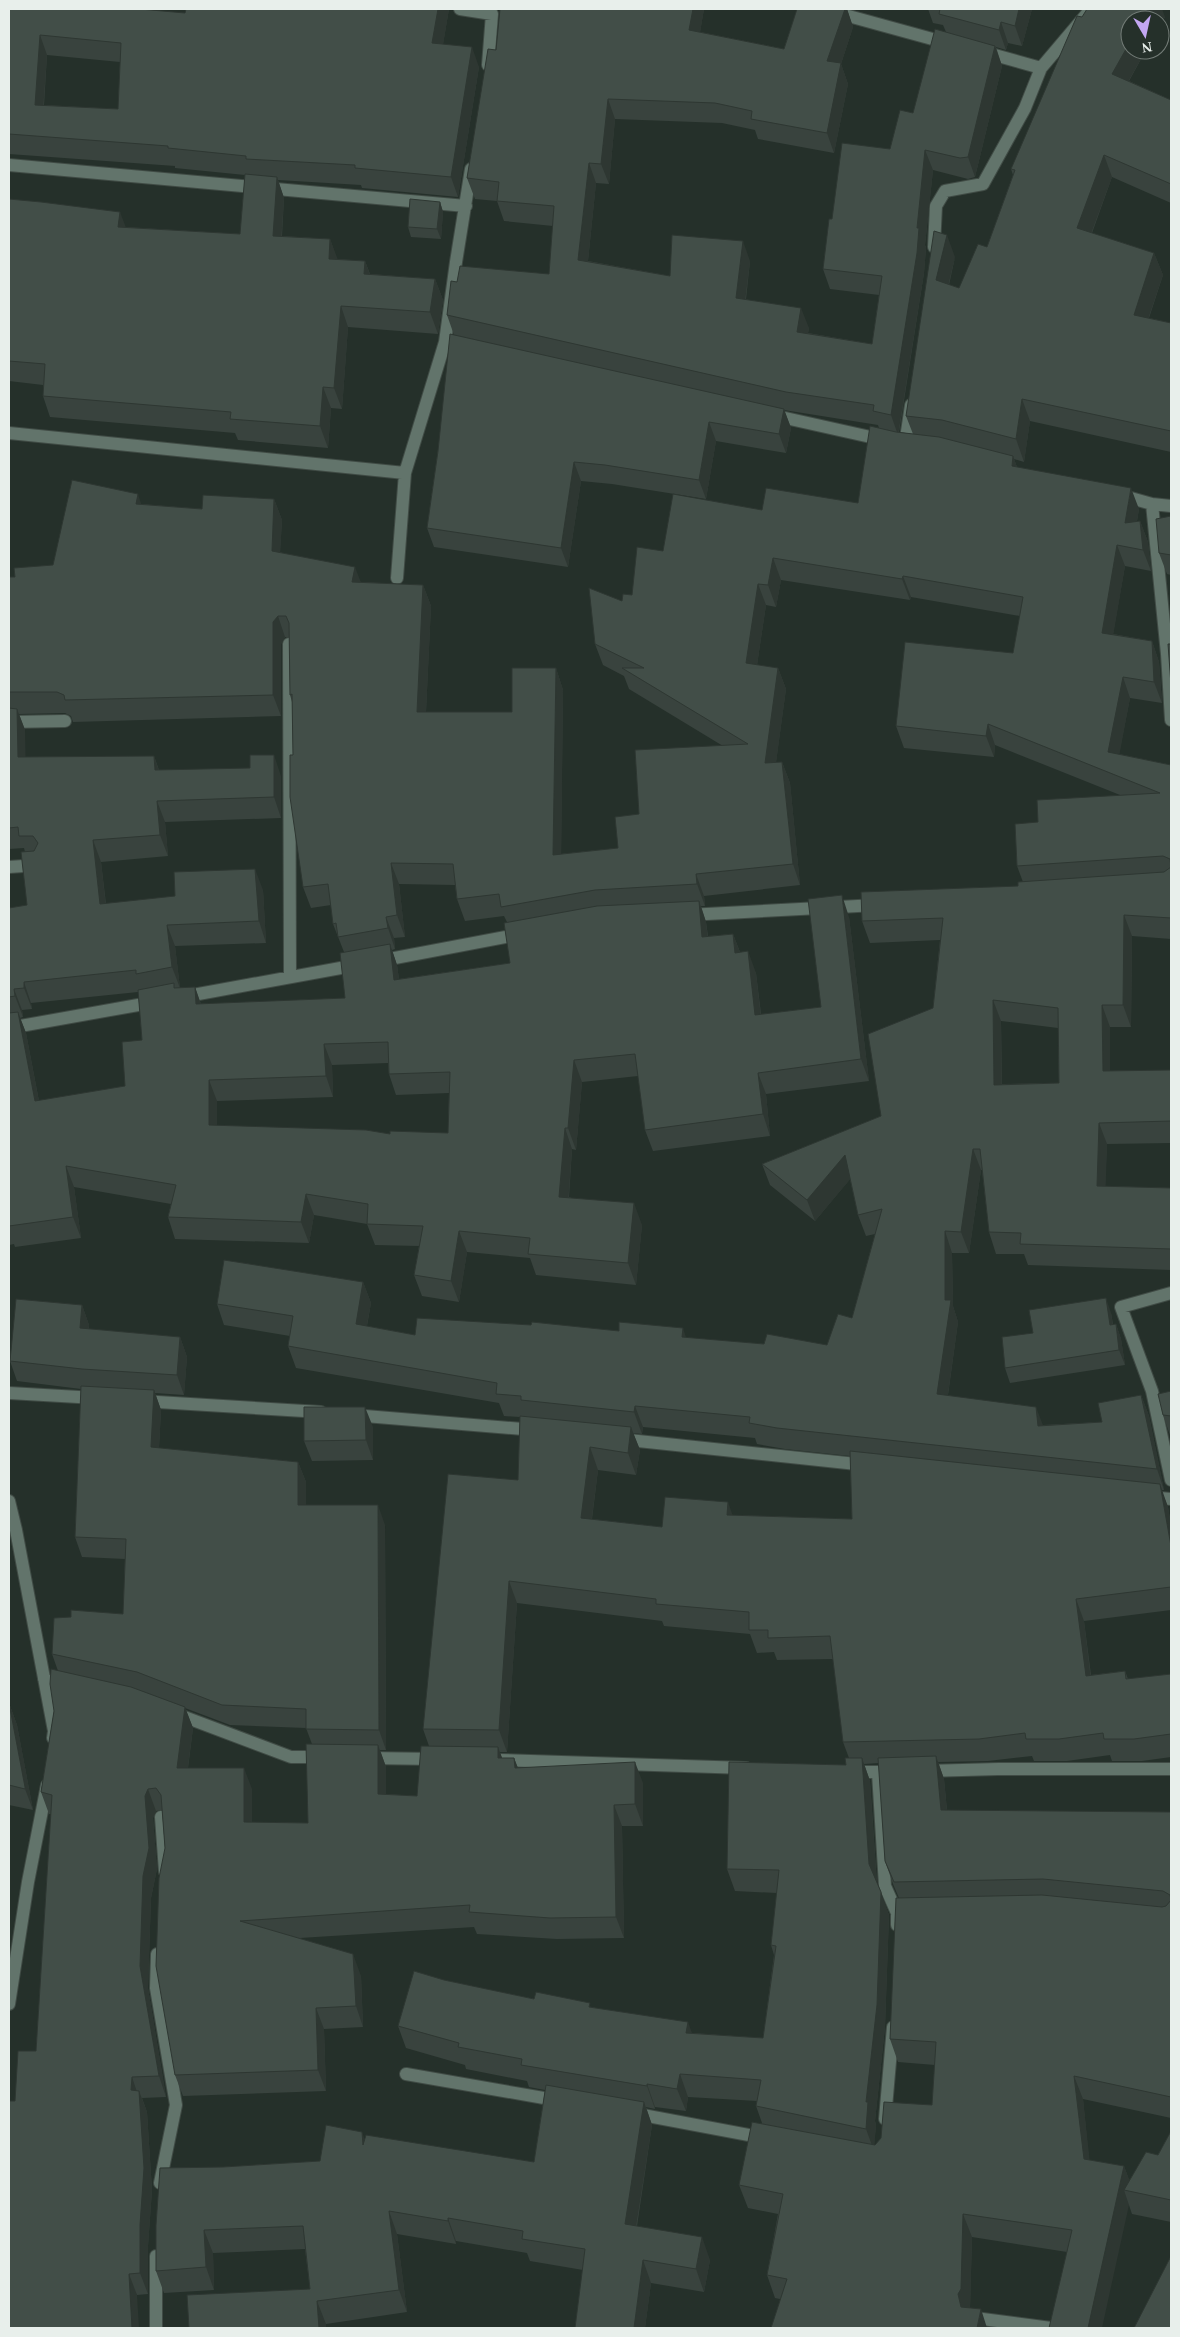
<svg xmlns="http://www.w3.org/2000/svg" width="1180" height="2337" viewBox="0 0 1180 2337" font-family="Georgia,serif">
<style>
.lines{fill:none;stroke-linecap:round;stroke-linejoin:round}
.minor-casing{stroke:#404b45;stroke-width:14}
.minor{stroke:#62746b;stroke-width:12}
.wall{fill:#39433e;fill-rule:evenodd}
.shaded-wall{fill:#2e3732}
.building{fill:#424e48;stroke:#2e3732;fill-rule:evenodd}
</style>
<rect width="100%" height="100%" fill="#25302a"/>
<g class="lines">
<g class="minor-casing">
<path id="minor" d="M 460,9 L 492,14 L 488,65
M 823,9 L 947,43
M 984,52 L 1041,68
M 9,165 L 466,206
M 934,247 L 936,206 L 945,191 L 983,184 L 1025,108 L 1041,68 L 1091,9
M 772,415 L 884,440
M 9,433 L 405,473
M 905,445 L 911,405
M 1120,495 L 1152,504 L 1171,506
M 1152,504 L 1167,654 L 1171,720
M 397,578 L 405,473 L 445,342 L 456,262 L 471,169
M 289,644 L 290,977
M 9,722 L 65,721
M 9,867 L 38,865
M 687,915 L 877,905
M 379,961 L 521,934
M 182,997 L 357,965
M 9,1028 L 155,1002
M 1171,1293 L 1121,1307 L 1152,1391 L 1171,1480
M 9,1393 L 96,1398
M 141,1401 L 321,1412
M 353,1415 L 535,1430
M 619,1439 L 866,1465
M 1149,1497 L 1171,1499
M 9,1501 L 16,1530 L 54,1731 L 53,1738
M 44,1679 L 66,1684
M 174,1713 L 291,1757 L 322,1757
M 367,1758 L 437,1759
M 499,1760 L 746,1768
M 926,1771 L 998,1769 L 1171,1769
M 851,1772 L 896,1772
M 878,1773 L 885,1886 L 897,1913 L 897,1925
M 161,1817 L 165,1872
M 157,1954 L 156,1988 L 176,2105 L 160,2183
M 9,2004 L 28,1882 L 47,1785
M 406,2074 L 561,2101
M 632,2113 L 765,2138
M 885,2119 L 893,2027
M 975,2318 L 1051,2328
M 156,2328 L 156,2256"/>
</g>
<use href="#minor" class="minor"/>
</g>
<path class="wall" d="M 9,9 L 185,13 L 449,9 L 443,44 L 479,67 L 458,197 L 362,188 L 361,185 L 278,180 L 284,198 L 282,236 L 330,239 L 337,259 L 365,261 L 370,274 L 435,279 L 443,300 L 438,334 L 348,327 L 342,409 L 331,408 L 328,448 L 238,440 L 235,433 L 50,417 L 43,396 L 43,385 L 9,381 L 9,199 L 125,227 L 240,234 L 245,175 L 175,168 L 175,166 L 9,154 ZM 47,55 L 120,62 L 118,109 L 44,105 Z
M 704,9 L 700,32 L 784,49 L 797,9 L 847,9 L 853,27 L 841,64 L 848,84 L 834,153 L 758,139 L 755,130 L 722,123 L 615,119 L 609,184 L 596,183 L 588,261 L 670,276 L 750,261 L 746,299 L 809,328 L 808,333 L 872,344 L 879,295 L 830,289 L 823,269 L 832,219 L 890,149 L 913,113 L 946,32 L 943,25 L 933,23 L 928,9 L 1032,9 L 1022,46 L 1008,43 L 1006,50 L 996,47 L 1002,66 L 975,177 L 968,179 L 933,170 L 925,245 L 926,248 L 924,273 L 899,432 L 913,434 L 906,416 L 955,257 L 949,285 L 959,288 L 987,247 L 1013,175 L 1011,169 L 1082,17 L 1165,17 L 1160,25 L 1160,20 L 1130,50 L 1146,50 L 1129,81 L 1171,100 L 1171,203 L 1112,177 L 1092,233 L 1154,253 L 1163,275 L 1149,318 L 1171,323 L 1171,452 L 1030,421 L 1024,462 L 1014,459 L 1017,467 L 1139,509 L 1137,521 L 1140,521 L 1148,542 L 1151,571 L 1125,566 L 1113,634 L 1152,641 L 1159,662 L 1162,703 L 1130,698 L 1119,754 L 1171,765 L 1171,939 L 1132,936 L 1131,1027 L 1110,1027 L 1110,1071 L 1171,1070 L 1171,1143 L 1107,1144 L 1105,1186 L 1171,1188 L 1171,1270 L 1028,1265 L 1024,1254 L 996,1254 L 989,1232 L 982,1170 L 981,1170 L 969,1253 L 952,1253 L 953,1306 L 958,1322 L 948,1395 L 1043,1425 L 1102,1422 L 1141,1395 L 1149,1416 L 1164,1490 L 1161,1490 L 1168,1507 L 1171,1525 L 1171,1610 L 1084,1621 L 1091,1675 L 1125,1671 L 1128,1679 L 1171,1674 L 1171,1757 L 1142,1761 L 1112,1761 L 1110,1755 L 1067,1761 L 1034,1761 L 1032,1756 L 988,1761 L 938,1762 L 944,1779 L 947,1810 L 1171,1812 L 1171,2118 L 1083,2099 L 1089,2160 L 1124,2166 L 1129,2180 L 1158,2155 L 1171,2131 L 1171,2222 L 1132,2214 L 1129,2205 L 1067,2252 L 972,2237 L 970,2308 L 780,2299 L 775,2298 L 767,2275 L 778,2214 L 748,2208 L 739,2185 L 762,2123 L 756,2106 L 757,2101 L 688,2097 L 686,2111 L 655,2107 L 655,2109 L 646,2107 L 652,2125 L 637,2226 L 710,2260 L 704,2292 L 651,2283 L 645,2328 L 575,2328 L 583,2270 L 530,2261 L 527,2253 L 456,2241 L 456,2244 L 397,2234 L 407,2312 L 326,2324 L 326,2328 L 189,2328 L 310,2289 L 305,2249 L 213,2253 L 214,2290 L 164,2293 L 156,2271 L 223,2167 L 320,2161 L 364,2139 L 534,2162 L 545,2090 L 529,2087 L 527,2081 L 466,2069 L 465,2065 L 406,2048 L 398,2026 L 444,1980 L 534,1999 L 592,2007 L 692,2033 L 763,2038 L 774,1955 L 771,1945 L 777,1893 L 735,1891 L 727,1869 L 846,1765 L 849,1758 L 843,1742 L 833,1659 L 777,1660 L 774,1652 L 757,1653 L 750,1634 L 664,1626 L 662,1621 L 517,1603 L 507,1752 L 500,1752 L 502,1758 L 514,1758 L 518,1768 L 643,1783 L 643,1826 L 622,1826 L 624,1938 L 557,1939 L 477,1934 L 474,1927 L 300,1938 L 361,1976 L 363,2027 L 324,2029 L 326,2091 L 183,2096 L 175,2075 L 165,1848 L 162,1810 L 156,1811 L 153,1818 L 157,1869 L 151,1898 L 148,1988 L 166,2097 L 142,2098 L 147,2112 L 152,2190 L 148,2246 L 148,2294 L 137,2295 L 15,2101 L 36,2051 L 51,1814 L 49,1814 L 41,1792 L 54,1711 L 58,1671 L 52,1654 L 123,1614 L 125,1559 L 82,1557 L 75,1537 L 81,1389 L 17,1381 L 10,1361 L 82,1305 L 89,1325 L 89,1329 L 180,1337 L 187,1357 L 184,1395 L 155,1393 L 161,1410 L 159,1448 L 298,1462 L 306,1482 L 306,1505 L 385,1525 L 386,1750 L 380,1750 L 386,1767 L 386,1794 L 417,1796 L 429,1746 L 423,1729 L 518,1480 L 520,1417 L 504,1416 L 499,1403 L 296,1368 L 288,1346 L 290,1336 L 224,1325 L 217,1304 L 363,1282 L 371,1303 L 367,1326 L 415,1335 L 686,1338 L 764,1344 L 827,1345 L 852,1318 L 875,1234 L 866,1236 L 858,1215 L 850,1179 L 815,1221 L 770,1185 L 762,1164 L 881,1116 L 933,1008 L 940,940 L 870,943 L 862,921 L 1018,886 L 1023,882 L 1017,866 L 1038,822 L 1120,795 L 995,745 L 994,757 L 904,748 L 896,726 L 1013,653 L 1020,616 L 911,597 L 910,600 L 781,580 L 776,607 L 766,605 L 757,665 L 778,668 L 786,689 L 776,762 L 782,762 L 790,783 L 800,885 L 704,896 L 705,906 L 701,906 L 706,922 L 708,936 L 733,934 L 740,952 L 756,973 L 761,1014 L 821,1007 L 849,917 L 869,1081 L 766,1094 L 770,1136 L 653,1151 L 645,1130 L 638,1076 L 582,1082 L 576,1150 L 572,1149 L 569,1197 L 642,1225 L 636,1285 L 536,1275 L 530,1258 L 467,1252 L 459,1302 L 422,1296 L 414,1275 L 419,1246 L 375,1245 L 367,1224 L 314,1215 L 309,1243 L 175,1239 L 168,1217 L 171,1204 L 74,1187 L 81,1238 L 15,1247 L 14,1244 L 9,1245 L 9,908 L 27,905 L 25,852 L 24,848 L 9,849 L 9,577 L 15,577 L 53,565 L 141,504 L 202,509 L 274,499 L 282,520 L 280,552 L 361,582 L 423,585 L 431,606 L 426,712 L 512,712 L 556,668 L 563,690 L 561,854 L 618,848 L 639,814 L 723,746 L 629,689 L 624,676 L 603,665 L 595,644 L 622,601 L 632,595 L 663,551 L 762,510 L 858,503 L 879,428 L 878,425 L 784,410 L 791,428 L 786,453 L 716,441 L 706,499 L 612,484 L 581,481 L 568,567 L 434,547 L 427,528 L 454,335 L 447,315 L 457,282 L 549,274 L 553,226 L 504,221 L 497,201 L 475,199 L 467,178 L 496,50 ZM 285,637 L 289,637 L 290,695 L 292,702 L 293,755 L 303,887 L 311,908 L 331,905 L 333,924 L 344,952 L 345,998 L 201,1004 L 195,987 L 180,988 L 175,946 L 266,943 L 263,890 L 106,904 L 101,862 L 168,856 L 165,822 L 281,818 L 281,776 L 159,770 L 154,756 L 25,757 L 25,730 L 19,714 L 65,713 L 71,716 L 73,722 L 281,716 L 281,644 ZM 399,884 L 455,885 L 457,899 L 465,921 L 504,916 L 507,922 L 510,963 L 399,979 L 397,965 L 392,950 L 395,949 L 394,938 L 405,937 ZM 138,992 L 142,1040 L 125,1086 L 39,1101 L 26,1033 L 20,1018 L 23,1017 L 22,1010 L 32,1009 L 31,1003 ZM 1001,1021 L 1058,1028 L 1059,1083 L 1002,1084 ZM 388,1063 L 389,1074 L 396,1095 L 449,1093 L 448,1133 L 390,1134 L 217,1126 L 217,1101 L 333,1097 L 332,1065 ZM 643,1427 L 755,1438 L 757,1444 L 785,1449 L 850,1456 L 852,1519 L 733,1515 L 662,1527 L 592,1519 L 598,1470 L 636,1475 L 640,1450 L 633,1433 L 642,1434 ZM 185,1708 L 230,1725 L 306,1728 L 312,1744 L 308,1823 L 252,1822 L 252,1789 L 188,1768 L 193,1728 ZM 879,1763 L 885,1861 L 893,1884 L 899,1898 L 890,2039 L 898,2062 L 935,2065 L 932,2105 L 875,2145 L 874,2145 L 876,2125 L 875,2121 L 885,2027 L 889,1915 L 877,1883 L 870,1781 L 864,1764 Z
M 440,202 L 443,212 L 441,239 L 411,237 L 408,227 Z
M 1171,516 L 1171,575 L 1167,574 L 1159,553 Z
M 1111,1313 L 1113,1324 L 1116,1324 L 1121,1339 L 1125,1365 L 1010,1383 L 1005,1368 Z
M 1171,1391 L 1171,1435 L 1170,1435 L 1163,1415 Z
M 373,1427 L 373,1460 L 312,1461 L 304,1441 Z
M 9,1703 L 17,1725 L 33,1810 L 9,1805 Z"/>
<path class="shaded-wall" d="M 438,9 L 449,9 L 440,63 L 432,43 Z
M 693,9 L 704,9 L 697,50 L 689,30 Z
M 845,9 L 847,9 L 853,27 L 841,64 L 848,84 L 834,153 L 827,133 L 827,61 Z
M 1019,9 L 1032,9 L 1022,46 L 1015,26 Z
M 1148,9 L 1162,9 L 1165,17 L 1160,25 L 1160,20 L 1142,20 Z
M 1001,22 L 1008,43 L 1006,50 L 999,30 Z
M 40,35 L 47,55 L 42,125 L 35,105 Z
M 1130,42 L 1130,50 L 1146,50 L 1120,96 L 1112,74 Z
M 995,46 L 1002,66 L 975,177 L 968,157 Z
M 472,47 L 479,67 L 458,197 L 451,177 Z
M 608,99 L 615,119 L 609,184 L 601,164 Z
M 925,150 L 933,170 L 925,245 L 926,248 L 924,273 L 898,435 L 891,415 L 917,228 Z
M 1104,155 L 1112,177 L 1085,250 L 1077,228 Z
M 589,163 L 596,183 L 586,280 L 578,260 Z
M 277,177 L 284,198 L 280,257 L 273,236 Z
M 440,202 L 443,212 L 441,239 L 437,229 Z
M 120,212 L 128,233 L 118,227 Z
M 947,235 L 955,257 L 944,303 L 936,280 Z
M 330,239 L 338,260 L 329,259 Z
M 743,241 L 750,261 L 743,318 L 736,298 Z
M 1154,253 L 1163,275 L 1142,337 L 1134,315 Z
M 365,261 L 373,283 L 364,274 Z
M 435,279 L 443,300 L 438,334 L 430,312 Z
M 341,306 L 348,327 L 342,409 L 334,388 Z
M 801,308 L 809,328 L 805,352 L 797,332 Z
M 323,387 L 331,408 L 328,448 L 320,426 Z
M 1022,399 L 1030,421 L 1024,462 L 1016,439 Z
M 784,409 L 791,428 L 786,453 L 779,434 Z
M 709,422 L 716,441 L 706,499 L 699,480 Z
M 1013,456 L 1021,478 L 1012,466 Z
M 574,462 L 581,481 L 568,567 L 561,548 Z
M 1131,488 L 1139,509 L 1133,544 L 1125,523 Z
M 138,494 L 145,516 L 136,504 Z
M 274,499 L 282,520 L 279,572 L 272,551 Z
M 1140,521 L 1148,542 L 1151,571 L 1143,550 Z
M 1117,545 L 1125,566 L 1110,654 L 1102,633 Z
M 773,558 L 781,580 L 776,607 L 768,585 Z
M 355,567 L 363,588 L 352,582 Z
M 903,576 L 911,597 L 910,600 L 902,579 Z
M 758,584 L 766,605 L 754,685 L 746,663 Z
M 423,585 L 431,606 L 425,733 L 417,712 Z
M 278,616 L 285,637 L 281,644 L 281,716 L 273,695 L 273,622 Z
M 1152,641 L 1159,662 L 1162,703 L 1154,682 Z
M 556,668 L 563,690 L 561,876 L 553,855 Z
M 778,668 L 786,689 L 773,785 L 765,763 Z
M 1123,677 L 1130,698 L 1116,773 L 1108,752 Z
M 17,709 L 25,730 L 26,778 L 18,757 Z
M 988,724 L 995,745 L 994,757 L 986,736 Z
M 274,755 L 281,776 L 281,818 L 274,797 Z
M 154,756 L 161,777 L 155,770 Z
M 782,762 L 790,783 L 800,885 L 793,864 Z
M 157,801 L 165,822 L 168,856 L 160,835 Z
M 93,840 L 101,862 L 108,926 L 100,904 Z
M 391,863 L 399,884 L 405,937 L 397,915 Z
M 255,869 L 263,890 L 266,943 L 259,921 Z
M 696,874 L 704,896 L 705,906 L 697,884 Z
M 842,895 L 849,917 L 869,1081 L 861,1059 Z
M 699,901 L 706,922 L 710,958 L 702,937 Z
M 1124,915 L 1132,936 L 1131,1027 L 1123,1005 Z
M 386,917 L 394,938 L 395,949 L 388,928 Z
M 167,925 L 175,946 L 180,988 L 172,967 Z
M 733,934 L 741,955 L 735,953 Z
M 390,944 L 397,965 L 402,1001 L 394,980 Z
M 748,951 L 756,973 L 763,1036 L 755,1015 Z
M 24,982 L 31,1003 L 32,1009 L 24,988 Z
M 195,987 L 202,1008 L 196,1004 Z
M 14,989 L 22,1010 L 23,1017 L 15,996 Z
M 993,1000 L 1001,1021 L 1002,1106 L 994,1085 Z
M 1102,1005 L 1110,1027 L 1110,1093 L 1103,1071 Z
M 18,1012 L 26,1033 L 43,1123 L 35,1101 Z
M 324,1044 L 332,1065 L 333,1097 L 326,1076 Z
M 574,1060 L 582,1082 L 576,1150 L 568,1128 Z
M 758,1073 L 766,1094 L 770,1136 L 763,1114 Z
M 209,1080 L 217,1101 L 217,1147 L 209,1125 Z
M 1099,1123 L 1107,1144 L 1105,1207 L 1097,1186 Z
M 565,1128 L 572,1149 L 567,1218 L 559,1197 Z
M 973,1149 L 981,1170 L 969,1253 L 961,1232 Z
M 845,1155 L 853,1176 L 815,1221 L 807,1200 Z
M 66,1166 L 74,1187 L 81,1238 L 73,1217 Z
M 306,1194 L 314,1215 L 309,1243 L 301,1222 Z
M 634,1203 L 642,1225 L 636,1285 L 628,1263 Z
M 459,1231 L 467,1252 L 459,1302 L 451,1281 Z
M 945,1231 L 952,1253 L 953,1306 L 958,1322 L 945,1415 L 937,1394 L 945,1300 Z
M 363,1282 L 371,1303 L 363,1346 L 356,1324 Z
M 1106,1298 L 1111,1313 L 1115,1340 L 1110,1325 Z
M 82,1305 L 89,1325 L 87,1348 L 80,1328 Z
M 1116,1324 L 1121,1339 L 1125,1365 L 1119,1350 Z
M 683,1328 L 690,1350 L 682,1337 Z
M 180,1337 L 187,1357 L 184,1395 L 177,1375 Z
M 154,1390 L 161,1410 L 158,1467 L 151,1447 Z
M 1141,1395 L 1149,1416 L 1164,1490 L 1157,1469 Z
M 635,1406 L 643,1427 L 642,1434 L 634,1412 Z
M 365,1407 L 373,1427 L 373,1460 L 366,1440 Z
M 1036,1407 L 1044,1428 L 1038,1426 Z
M 631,1427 L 640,1450 L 636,1475 L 628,1453 Z
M 590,1447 L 598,1470 L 589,1540 L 581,1518 Z
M 298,1462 L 306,1482 L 306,1525 L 298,1505 Z
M 1160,1484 L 1168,1507 L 1171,1525 L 1171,1546 Z
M 728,1502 L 736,1525 L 727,1515 Z
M 378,1505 L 385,1525 L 386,1750 L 379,1730 Z
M 509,1581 L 517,1603 L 507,1752 L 499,1730 Z
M 1076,1599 L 1084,1621 L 1093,1697 L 1085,1674 Z
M 9,1703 L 17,1725 L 33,1810 L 25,1789 Z
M 185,1707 L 193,1728 L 185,1789 L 177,1768 Z
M 378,1745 L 386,1767 L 386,1815 L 378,1794 Z
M 498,1747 L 506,1769 L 498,1758 Z
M 936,1756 L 944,1779 L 949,1833 L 941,1810 Z
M 514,1758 L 522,1779 L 515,1768 Z
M 862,1758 L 870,1781 L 877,1886 L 869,1864 Z
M 635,1762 L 643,1783 L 643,1826 L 635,1804 Z
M 244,1768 L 252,1789 L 252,1843 L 244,1822 Z
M 148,1789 L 156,1811 L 153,1818 L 157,1869 L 151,1898 L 148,1988 L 166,2097 L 159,2076 L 140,1966 L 145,1796 Z
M 614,1805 L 622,1826 L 624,1938 L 616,1917 Z
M 881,1892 L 889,1915 L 885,2027 L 875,2121 L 876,2125 L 874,2151 L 866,2129 L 866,2102 Z
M 353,1954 L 361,1976 L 363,2027 L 356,2006 Z
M 316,2008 L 324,2029 L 326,2091 L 318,2070 Z
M 688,2022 L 696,2044 L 686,2033 Z
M 680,2074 L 688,2097 L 686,2111 L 677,2089 Z
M 1074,2076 L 1083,2099 L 1092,2182 L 1084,2159 Z
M 132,2077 L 139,2098 L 131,2090 Z
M 647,2084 L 655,2107 L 655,2109 L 647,2086 Z
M 139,2091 L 147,2112 L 152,2190 L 148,2246 L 148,2294 L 140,2273 Z
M 644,2102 L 652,2125 L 633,2246 L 625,2224 Z
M 362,2132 L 370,2154 L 363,2145 Z
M 1124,2166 L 1133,2190 L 1124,2190 L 1129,2205 L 1102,2328 L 1088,2328 Z
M 389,2211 L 397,2234 L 407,2312 L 399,2290 Z
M 963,2214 L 972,2237 L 970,2312 L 961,2307 L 958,2294 Z
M 448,2218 L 456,2241 L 456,2244 L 448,2221 Z
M 204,2230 L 213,2253 L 214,2290 L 206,2267 Z
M 702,2237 L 710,2260 L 704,2292 L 696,2269 Z
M 643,2260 L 651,2283 L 645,2328 L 634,2328 Z
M 129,2274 L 137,2295 L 139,2328 L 132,2328 Z
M 317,2301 L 326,2324 L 326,2328 L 319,2328 Z
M 981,2309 L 987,2328 L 977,2328 Z"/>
<path class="building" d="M 9,9 L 140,9 L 185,13 L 186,9 L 438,9 L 432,43 L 472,47 L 451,177 L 355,168 L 355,165 L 246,159 L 246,156 L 168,148 L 168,146 L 9,134 ZM 40,35 L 121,43 L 118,109 L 35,105 Z
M 500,9 L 693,9 L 689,30 L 784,49 L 797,9 L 845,9 L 827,61 L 841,63 L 827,133 L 751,119 L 752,111 L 715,103 L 608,99 L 601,164 L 589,163 L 578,260 L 670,276 L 672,235 L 743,241 L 736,298 L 801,308 L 797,332 L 872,344 L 882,276 L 823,269 L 829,219 L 832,219 L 842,143 L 890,149 L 900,110 L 913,113 L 935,29 L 995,46 L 968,157 L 960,158 L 925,150 L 917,228 L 919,228 L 917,253 L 891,415 L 873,411 L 874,405 L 786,392 L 447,315 L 451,281 L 457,282 L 460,266 L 549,274 L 554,206 L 497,201 L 499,182 L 467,178 L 488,49 L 496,50 Z
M 940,9 L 1019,9 L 1015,26 L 1001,22 L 999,30 L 939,14 Z
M 1087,9 L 1148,9 L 1142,20 L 1130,20 L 1130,42 L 1112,74 L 1171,100 L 1171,184 L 1104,155 L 1077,228 L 1154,253 L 1134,315 L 1171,323 L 1171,431 L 1022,399 L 1016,439 L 942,420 L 906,416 L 934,231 L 947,235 L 936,280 L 959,288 L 978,244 L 987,247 L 1015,170 L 1011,169 L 1077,16 L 1082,17 Z
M 245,174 L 277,177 L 273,236 L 330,239 L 329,259 L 365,261 L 364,274 L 435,279 L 430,312 L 341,306 L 334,388 L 323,387 L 320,426 L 230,419 L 231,412 L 43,396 L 45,364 L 9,361 L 9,199 L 41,202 L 120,212 L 118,227 L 240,234 Z
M 410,199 L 440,202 L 437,229 L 408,227 Z
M 450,334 L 784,409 L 779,434 L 709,422 L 699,480 L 605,465 L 574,462 L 561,548 L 427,528 L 438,451 Z
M 870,426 L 896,432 L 939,437 L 1013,456 L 1012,466 L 1131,488 L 1125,523 L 1140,521 L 1143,550 L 1117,545 L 1102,633 L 1152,641 L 1154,682 L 1123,677 L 1108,752 L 1171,765 L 1171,918 L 1124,915 L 1123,1005 L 1102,1005 L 1103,1071 L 1171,1070 L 1171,1121 L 1099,1123 L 1097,1186 L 1171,1188 L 1171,1249 L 1020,1244 L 1021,1233 L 989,1232 L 980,1149 L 973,1149 L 961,1232 L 945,1231 L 945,1300 L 951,1300 L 937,1394 L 1036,1407 L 1038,1426 L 1102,1422 L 1098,1403 L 1141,1395 L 1157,1469 L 777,1428 L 749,1423 L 750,1417 L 635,1406 L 634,1412 L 521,1400 L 521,1396 L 496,1394 L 497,1383 L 288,1346 L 293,1316 L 217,1304 L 224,1260 L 363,1282 L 356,1324 L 415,1335 L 417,1318 L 531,1325 L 532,1322 L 619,1331 L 619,1322 L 683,1328 L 682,1337 L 764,1344 L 767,1334 L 827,1345 L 838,1314 L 852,1318 L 882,1209 L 858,1215 L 845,1155 L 807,1200 L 762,1164 L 881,1116 L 868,1034 L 933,1008 L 943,918 L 862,921 L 861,892 L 1018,886 L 1018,882 L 1164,872 L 1171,867 L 1170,859 L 1163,856 L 1017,866 L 1015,824 L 1038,822 L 1037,800 L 1160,793 L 988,724 L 986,736 L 896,726 L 905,642 L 1013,653 L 1023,597 L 903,576 L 902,579 L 773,558 L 768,585 L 758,584 L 746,663 L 778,668 L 765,763 L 782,762 L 793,864 L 696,874 L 697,884 L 595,890 L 501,907 L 499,894 L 457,899 L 453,864 L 391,863 L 397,915 L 386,917 L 388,928 L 338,937 L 336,923 L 333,924 L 328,884 L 303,887 L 290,797 L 290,755 L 293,755 L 292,694 L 290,695 L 289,623 L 286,616 L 278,616 L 273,622 L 273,695 L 65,700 L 64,695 L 57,692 L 9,692 L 9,577 L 15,577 L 14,568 L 53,565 L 72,480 L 138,494 L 136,504 L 202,509 L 203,495 L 274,499 L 272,551 L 355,567 L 352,582 L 423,585 L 417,712 L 512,712 L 512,668 L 556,668 L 553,855 L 618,848 L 615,817 L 639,814 L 635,750 L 748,744 L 622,668 L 644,668 L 595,644 L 589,588 L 622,601 L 623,594 L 632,595 L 637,547 L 663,551 L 673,494 L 762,510 L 766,488 L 858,503 ZM 993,1000 L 1058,1008 L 1059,1083 L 994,1085 Z
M 1171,516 L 1171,555 L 1159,553 L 1156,519 Z
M 1168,644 L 1171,644 L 1171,685 Z
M 9,708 L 17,709 L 18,757 L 154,756 L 155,770 L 250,768 L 250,755 L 274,755 L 274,797 L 157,801 L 160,835 L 93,840 L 100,904 L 175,896 L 174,872 L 255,869 L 259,921 L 167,925 L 172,967 L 136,974 L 136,970 L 24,982 L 24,988 L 14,989 L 15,996 L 9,997 L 9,908 L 27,905 L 21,852 L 34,851 L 38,843 L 33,836 L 19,836 L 18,827 L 9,828 Z
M 842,895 L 861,1059 L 758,1073 L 763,1114 L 645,1130 L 635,1054 L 574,1060 L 568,1128 L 565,1128 L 559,1197 L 634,1203 L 628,1263 L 528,1254 L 530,1238 L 459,1231 L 451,1281 L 414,1275 L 423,1226 L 367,1224 L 368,1204 L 306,1194 L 301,1222 L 168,1217 L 176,1185 L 66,1166 L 73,1217 L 9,1226 L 9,1013 L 18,1012 L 35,1101 L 125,1086 L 122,1042 L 142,1040 L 138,990 L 174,983 L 174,988 L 195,987 L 196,1004 L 345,998 L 340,953 L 390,944 L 394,980 L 510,963 L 504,923 L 597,906 L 699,901 L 702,937 L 733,934 L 735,953 L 748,951 L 755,1015 L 821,1007 L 808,899 ZM 388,1042 L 389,1074 L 450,1072 L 448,1133 L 390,1131 L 390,1134 L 366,1130 L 209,1125 L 209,1080 L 326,1076 L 324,1044 Z
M 1106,1298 L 1110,1325 L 1116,1324 L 1119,1350 L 1005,1368 L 1002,1337 L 1033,1333 L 1029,1310 Z
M 16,1299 L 82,1305 L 80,1328 L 180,1337 L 177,1375 L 82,1369 L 10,1361 Z
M 81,1386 L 154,1390 L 151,1447 L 298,1462 L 298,1505 L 378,1505 L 379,1730 L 306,1729 L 306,1709 L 222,1705 L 137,1672 L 52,1654 L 54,1618 L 71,1617 L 71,1610 L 123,1614 L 126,1539 L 75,1537 Z
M 1171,1391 L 1171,1416 L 1163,1415 L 1158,1394 Z
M 304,1407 L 365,1407 L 366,1440 L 304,1441 Z
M 520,1416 L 631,1427 L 628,1453 L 590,1447 L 581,1518 L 662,1527 L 665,1497 L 728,1502 L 727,1515 L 852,1519 L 850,1451 L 1160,1484 L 1171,1546 L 1171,1587 L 1076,1599 L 1086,1676 L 1125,1671 L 1126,1679 L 1171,1674 L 1171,1734 L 1134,1739 L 1104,1739 L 1103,1733 L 1059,1739 L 1026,1739 L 1025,1733 L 979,1739 L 843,1742 L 830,1636 L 768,1638 L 768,1630 L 749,1630 L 749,1612 L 656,1604 L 656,1599 L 509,1581 L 499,1730 L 423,1729 L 448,1474 L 518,1480 Z
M 51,1669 L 131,1687 L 185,1707 L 177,1768 L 244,1768 L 244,1822 L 308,1823 L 306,1744 L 378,1745 L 378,1794 L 417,1796 L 421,1746 L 498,1747 L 498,1758 L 514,1758 L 515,1768 L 635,1762 L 635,1804 L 614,1805 L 616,1917 L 550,1918 L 469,1912 L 470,1905 L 240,1921 L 353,1954 L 356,2006 L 316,2008 L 318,2070 L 175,2075 L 156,1966 L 159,1878 L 165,1848 L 161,1795 L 156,1788 L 148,1789 L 145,1796 L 149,1848 L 143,1876 L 140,1966 L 159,2076 L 132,2077 L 131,2090 L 139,2091 L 144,2168 L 140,2225 L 140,2273 L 129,2274 L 132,2328 L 9,2328 L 9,2101 L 15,2101 L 18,2051 L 36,2051 L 52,1795 L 41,1792 L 54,1711 L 50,1684 Z
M 9,1703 L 25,1787 L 25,1789 L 9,1785 Z
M 936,1756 L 941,1810 L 1171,1812 L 1171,2097 L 1074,2076 L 1084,2159 L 1124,2166 L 1088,2328 L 1049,2328 L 1072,2230 L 963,2214 L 961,2289 L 958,2294 L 961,2307 L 981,2309 L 977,2328 L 771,2328 L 787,2279 L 767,2275 L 783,2194 L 739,2185 L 752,2122 L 875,2145 L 881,2138 L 884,2102 L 932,2105 L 936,2042 L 890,2039 L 896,1898 L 1042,1895 L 1162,1907 L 1166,1906 L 1171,1900 L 1170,1895 L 1163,1891 L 1043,1879 L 894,1882 L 885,1861 L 878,1758 Z
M 845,1758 L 862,1758 L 869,1864 L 881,1892 L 877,2005 L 866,2102 L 868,2102 L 866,2129 L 756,2106 L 761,2080 L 680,2074 L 677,2089 L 647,2084 L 647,2086 L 521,2065 L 522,2059 L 458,2047 L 459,2043 L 398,2026 L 414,1971 L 444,1980 L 534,1999 L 536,1992 L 590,2003 L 589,2007 L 688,2022 L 686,2033 L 763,2038 L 776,1946 L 771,1945 L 779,1870 L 727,1869 L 729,1762 L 846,1765 Z
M 546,2085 L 644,2102 L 625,2224 L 702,2237 L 696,2269 L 643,2260 L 634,2328 L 575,2328 L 585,2249 L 522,2239 L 523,2231 L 448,2218 L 448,2221 L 389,2211 L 399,2290 L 317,2301 L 319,2328 L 189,2328 L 187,2295 L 310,2289 L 303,2226 L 204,2230 L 206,2267 L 156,2271 L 156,2225 L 160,2168 L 223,2167 L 320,2161 L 326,2125 L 362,2132 L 363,2145 L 366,2135 L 534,2162 Z
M 1171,2131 L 1171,2200 L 1124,2190 L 1146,2152 L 1158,2155 Z
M 1171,2256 L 1171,2328 L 1134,2328 Z"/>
<rect width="1180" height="2337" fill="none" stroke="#e8efeb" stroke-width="20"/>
<g transform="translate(1145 35) rotate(171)"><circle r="24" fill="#25302a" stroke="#737c77"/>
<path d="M0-4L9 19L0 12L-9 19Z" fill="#c3a7f2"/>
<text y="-8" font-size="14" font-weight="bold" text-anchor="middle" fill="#e8efeb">N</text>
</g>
</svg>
